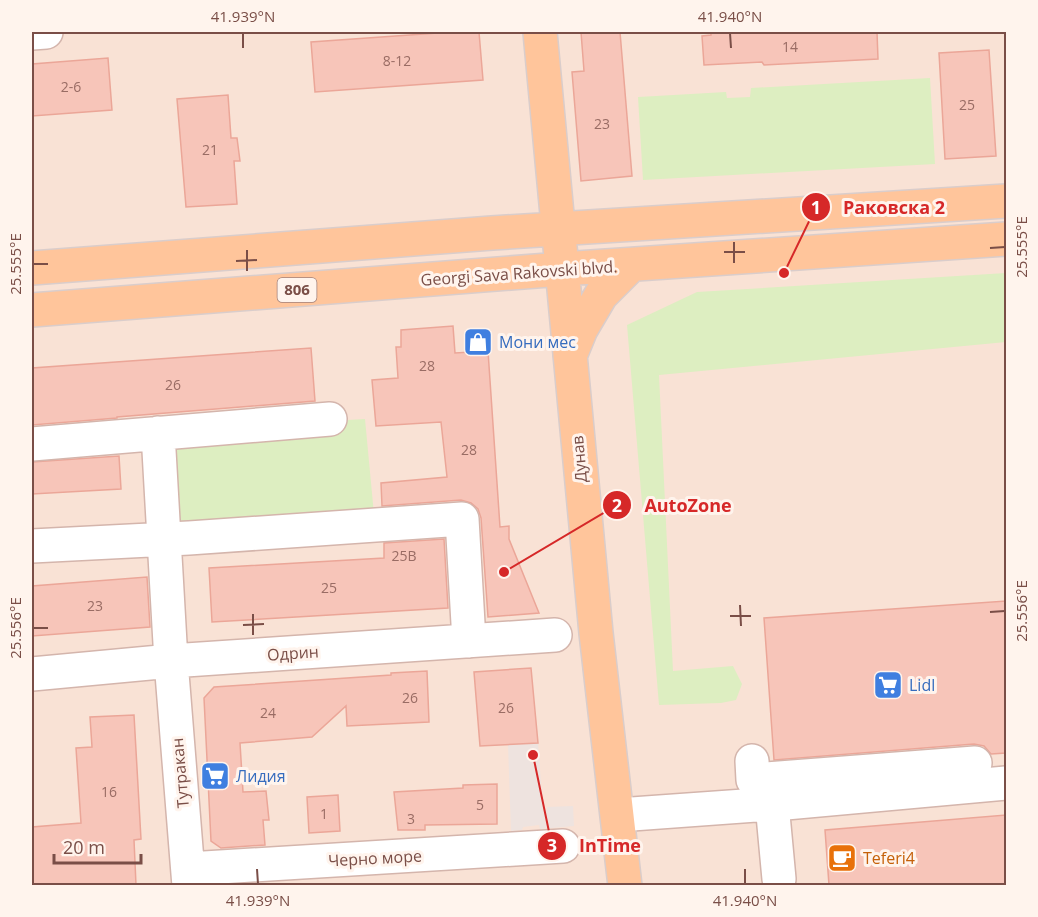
<svg xmlns="http://www.w3.org/2000/svg" width="1038" height="917" viewBox="0 0 1038 917" font-family="'Open Sans',sans-serif">
<style>
.residential{fill:#f9e2d5}
.industrial{fill:#eee3df}
.green{fill:#ddeec1}
.building{fill:#f7c5b9;stroke:#eba698;stroke-width:1.5}
.lines{fill:none;stroke-linecap:round;stroke-linejoin:round}
.minor-casing{stroke:#d4b5ac;stroke-width:36}
.major-casing{stroke:#dacdcb;stroke-width:36}
.minor{stroke:#fff;stroke-width:33}
.major{stroke:#ffc59b;stroke-width:33}
.ticks{fill:none;stroke:#7a4e47;stroke-width:2}
.labels{text-anchor:middle;stroke-width:6;stroke-linejoin:round;paint-order:stroke}
.number-label{font-size:14px;fill:#996c64}
.shield{fill:#fff4ed;stroke:#a28079;stroke-width:1.5}
.shield-label{font-size:15px;font-weight:bold;fill:#7a4e47}
.street-label{font-size:16px;fill:#7a4e47;stroke:#fff4ed}
.shop-label{font-size:16px;fill:#366cbe;stroke:#fff4ed;text-anchor:start}
.food-label{font-size:16px;fill:#c56008;stroke:#fff4ed;text-anchor:start}
.leader{fill:none;stroke:#d62828;stroke-width:2}
.callout-dot{fill:#d62828;stroke:#fff4ed;stroke-width:2}
.mark-label{font-size:18px;text-anchor:middle;font-weight:bold;fill:#fff}
.callout-label{font-size:18px;text-anchor:middle;font-weight:bold;fill:#d62828;stroke:#fff4ed;stroke-width:6;stroke-linejoin:round;paint-order:stroke}
.neatline{fill:none;stroke:#7a4e47;stroke-width:2}
.ticks-label{font-size:15px;text-anchor:middle;fill:#7a4e47}
</style>
<rect width="100%" height="100%" fill="#feefe4"/>
<path class="residential" d="M 32,32 L 1006,32 L 1006,885 L 32,885 Z"/>
<path class="industrial" d="M 538,743 L 543,810 L 547,810 L 547,807 L 573,806 L 574,826 L 540,829 L 539,825 L 523,827 L 522,830 L 511,831 L 508,745 Z"/>
<path class="green" d="M 930,78 L 935,164 L 643,180 L 638,97 L 726,92 L 727,98 L 750,97 L 751,88 Z
M 1006,273 L 1006,342 L 659,375 L 673,671 L 733,666 L 742,684 L 736,700 L 721,703 L 659,705 L 627,325 L 697,292 Z
M 365,419 L 375,525 L 164,539 L 158,433 L 208,428 Z"/>
<path class="building" d="M 452,32 L 479,32 L 483,80 L 315,92 L 311,42 Z
M 581,32 L 620,32 L 632,176 L 581,181 L 572,72 L 584,71 Z
M 711,32 L 877,32 L 878,59 L 764,65 L 762,62 L 704,65 L 702,36 L 711,35 Z
M 989,50 L 996,156 L 945,159 L 939,53 Z
M 108,58 L 112,110 L 32,116 L 32,64 Z
M 228,95 L 231,138 L 237,138 L 240,161 L 234,161 L 237,204 L 186,207 L 177,99 Z
M 453,326 L 455,353 L 488,351 L 500,527 L 509,526 L 509,539 L 539,613 L 488,617 L 481,518 L 478,509 L 471,503 L 461,500 L 382,506 L 381,483 L 447,477 L 441,422 L 376,426 L 372,380 L 398,378 L 396,347 L 401,347 L 401,330 Z
M 311,348 L 315,401 L 117,417 L 117,418 L 32,425 L 32,368 Z
M 119,456 L 121,489 L 32,494 L 32,462 Z
M 444,539 L 448,608 L 212,622 L 209,568 L 384,558 L 384,543 Z
M 147,577 L 150,627 L 32,636 L 32,586 Z
M 1006,601 L 1006,753 L 991,754 L 984,746 L 974,744 L 774,760 L 764,618 Z
M 531,668 L 538,743 L 480,746 L 474,672 Z
M 427,671 L 429,722 L 347,726 L 346,706 L 312,737 L 240,743 L 243,792 L 266,791 L 269,820 L 263,820 L 265,845 L 221,848 L 211,841 L 204,698 L 214,687 L 391,675 L 391,673 Z
M 134,715 L 141,839 L 134,840 L 136,885 L 32,885 L 32,827 L 81,823 L 76,748 L 92,747 L 90,717 Z
M 497,784 L 497,824 L 425,825 L 425,830 L 398,830 L 394,792 L 463,788 L 463,785 Z
M 338,795 L 340,831 L 309,833 L 307,797 Z
M 1006,815 L 1006,885 L 829,885 L 825,830 Z"/>
<g class="lines">
<g class="minor-casing">
<path id="minor" d="M 32,33 L 46,32
M 158,433 L 171,661 L 189,886
M 32,444 L 330,419
M 32,546 L 189,538 L 462,519 L 469,641
M 32,674 L 171,661 L 555,635
M 752,761 L 753,780 L 975,763
M 772,804 L 779,879
M 618,815 L 786,803 L 1006,783
M 188,869 L 563,846"/>
</g>
<g class="major-casing">
<path id="major" d="M 540,32 L 596,633 L 625,886
M 32,268 L 492,233 L 1006,201
M 32,310 L 562,269 L 1006,239
M 570,356 L 581,329 L 601,295 L 631,265"/>
</g>
<use href="#minor" class="minor"/>
<use href="#major" class="major"/>
</g>
<path class="ticks" d="M 243,33 L 243,48M 730,33 L 731,48M 734,242 L 734,263M 990,248 L 1005,247M 247,250 L 247,271M 724,252 L 745,252M 236,261 L 257,260M 33,264 L 48,264M 740,605 L 741,626M 990,612 L 1005,611M 253,614 L 253,635M 730,616 L 751,616M 243,625 L 264,624M 33,628 L 48,628M 257,869 L 258,884M 745,869 L 745,884"/>
<defs>
<g id="shop-square" transform="scale(1.5)"><rect x="-9" y="-9" width="18" height="18" rx="4" fill="#3f7fe0" stroke="#fff4ed"/><path d="M-5-2.5h2.3a2.7 3.5 0 0 1 5.4 0H5L5.5 6h-11ZM-1.5-2.5h3a1.5 2.3 0 0 0-3 0Z" fill="#fff"/></g>
<g id="supermarket-square" transform="scale(1.5)"><rect x="-9" y="-9" width="18" height="18" rx="4" fill="#3f7fe0" stroke="#fff4ed"/><path d="M-6-5.5h2.5l.6 2H6L4.5 2H-2.5L-4.4-4H-6ZM-1.5 3.2a1.3 1.3 0 1 0 .1 0ZM3 3.2a1.3 1.3 0 1 0 .1 0Z" fill="#fff"/></g>
<g id="cafe-square" transform="scale(1.5)"><rect x="-9" y="-9" width="18" height="18" rx="4" fill="#e8710a" stroke="#fff4ed"/><path d="M-5.5-4.5H6V0H3Q3 3.5 0 3.5H-2.5Q-5.5 3.5-5.5 0ZM3-3.2v2h1.7v-2ZM-6 4.5H4V6H-6Z" fill="#fff"/></g>
</defs>
<g fill-rule="evenodd">
<use href="#shop-square" x="478" y="342"/>
<use href="#supermarket-square" x="888" y="685"/>
<use href="#supermarket-square" x="215" y="776"/>
<use href="#cafe-square" x="842" y="858"/>
</g>
<g class="labels">
<g class="number-label">
<text x="790" y="52">14</text>
<text x="397" y="66">8-12</text>
<text x="71" y="92">2-6</text>
<text x="967" y="110">25</text>
<text x="602" y="129">23</text>
<text x="210" y="155">21</text>
<text x="427" y="371">28</text>
<text x="173" y="390">26</text>
<text x="469" y="455">28</text>
<text x="404" y="561">25В</text>
<text x="329" y="593">25</text>
<text x="95" y="611">23</text>
<text x="410" y="703">26</text>
<text x="506" y="713">26</text>
<text x="268" y="718">24</text>
<text x="109" y="797">16</text>
<text x="480" y="810">5</text>
<text x="324" y="819">1</text>
<text x="411" y="824">3</text>
</g>
<rect class="shield" x="277.5" y="278" width="39" height="24" rx="4.5"/>
<g class="shield-label">
<text x="297" y="295">806</text>
</g>
<g class="street-label">
<text transform="translate(519 273) rotate(-4)" y="6">Georgi Sava Rakovski blvd.</text>
<text transform="translate(579 459) rotate(-95)" y="6">Дунав</text>
<text transform="translate(293 653) rotate(-4)" y="6">Одрин</text>
<text transform="translate(180 773) rotate(-95)" y="6">Тутракан</text>
<text transform="translate(375 858) rotate(-3)" y="6">Черно море</text>
</g>
<g class="shop-label">
<text x="499" y="348">Мони мес</text>
<text x="909" y="691">Lidl</text>
<text x="236" y="782">Лидия</text>
</g>
<g class="food-label">
<text x="863" y="864">Teferi4</text>
</g>
</g>
<path class="leader" d="M784 273L816 207M504 572L617 505M533 755L552 846"/>
<g class="callout-dot">
<circle cx="784" cy="273" r="6"/>
<circle cx="504" cy="572" r="6"/>
<circle cx="533" cy="755" r="6"/>
<circle cx="816" cy="207" r="15"/>
<circle cx="617" cy="505" r="15"/>
<circle cx="552" cy="846" r="15"/>
</g>
<g class="mark-label">
<text x="816" y="214">1</text>
<text x="617" y="512">2</text>
<text x="552" y="852">3</text>
</g>
<g class="callout-label">
<text x="894" y="214">Раковска 2</text>
<text x="688" y="512">AutoZone</text>
<text x="610" y="852">InTime</text>
</g>
<rect width="1038" height="917" fill="none" stroke="#fff4ed" stroke-width="66"/>
<path d="M54 854v9h87v-9" fill="none" stroke="#7a4e47" stroke-width="3"/>
<text x="63" y="854" font-size="18" fill="#7a4e47" stroke="#fff4ed" stroke-width="4.5" paint-order="stroke">20 m</text>
<rect x="33" y="33" width="972" height="851" class="neatline"/>
<g class="ticks-label">
<text x="243" y="22">41.939°N</text>
<text x="730" y="22">41.940°N</text>
<text transform="translate(1022 247) rotate(-90)" y="5">25.555°E</text>
<text transform="translate(16 264) rotate(-90)" y="5">25.555°E</text>
<text transform="translate(1022 611) rotate(-90)" y="5">25.556°E</text>
<text transform="translate(16 628) rotate(-90)" y="5">25.556°E</text>
<text x="258" y="906">41.939°N</text>
<text x="745" y="906">41.940°N</text>
</g>
</svg>
